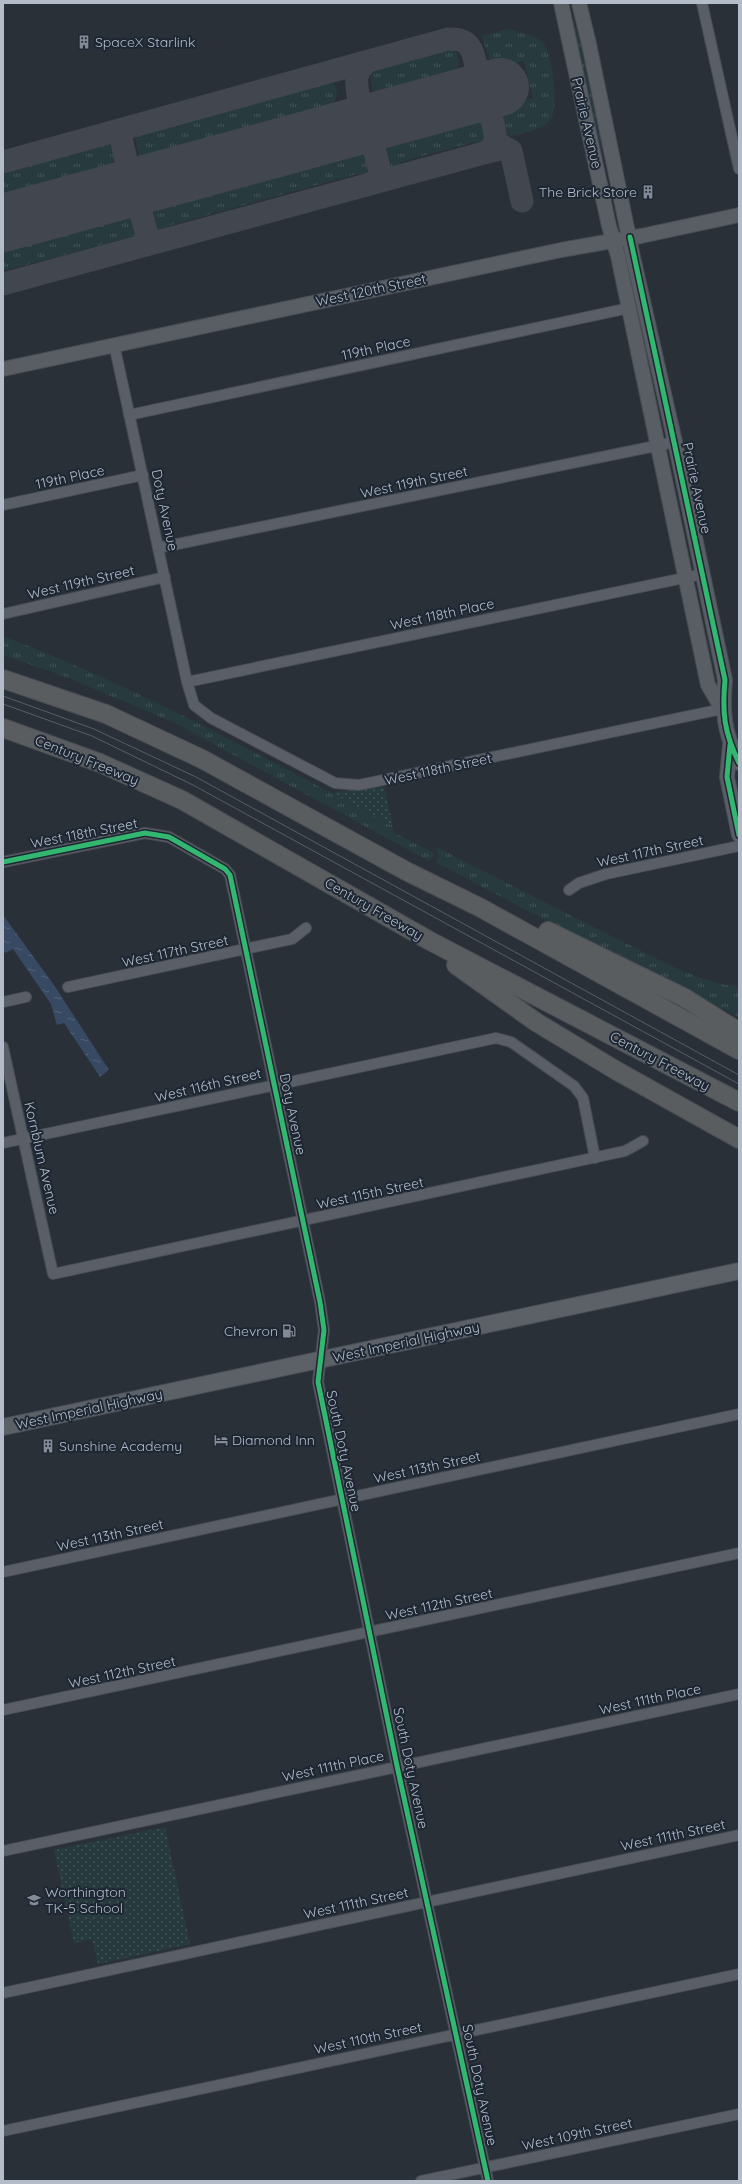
<svg xmlns="http://www.w3.org/2000/svg" width="742" height="2184" viewBox="0 0 742 2184" font-family="Quicksand,sans-serif">
<style>
.grass{fill:url(#grass-tufts)}
.park{fill:url(#park-dots)}
.water{fill:url(#water-ripples)}
.lines{fill:none;stroke-linecap:round;stroke-linejoin:round}
.taxiway{stroke:#42464e;stroke-width:23}
.runway{stroke:#42464e;stroke-width:58}
.street-casing{stroke:#484c53;stroke-width:12}
.secondary-casing{stroke:#484c53;stroke-width:16}
.primary-casing{stroke:#484c55;stroke-width:18}
.highway-casing{stroke:#474c53;stroke-width:20}
.street{stroke:#5a5e66;stroke-width:10}
.secondary{stroke:#595d64;stroke-width:14}
.primary{stroke:#5c6168;stroke-width:16}
.highway{stroke:#5a5d60;stroke-width:18}
.tram{stroke:#595d64;stroke-width:1}
.cycleway-casing{stroke:#1d2633;stroke-width:8}
.cycleway{stroke:#33b770;stroke-width:5}
.labels{text-anchor:middle;stroke-width:4;stroke-linejoin:round;paint-order:stroke}
.poi-label{font-size:14px;fill:#b4bcc9;stroke:#1d2633;text-anchor:start}
.street-label{font-size:14px;fill:#b4bcc9;stroke:#1d2633}
</style>
<defs>
<pattern id="grass-tufts" width="24" height="20" patternUnits="userSpaceOnUse"><rect width="24" height="20" fill="#273a3e"/><path d="M3 7l-1-3M5 7V3M7 7l1-3M15 17l-1-3M17 17v-4M19 17l1-3" fill="none" stroke="#445559"/></pattern>
<pattern id="park-dots" width="8" height="8" patternUnits="userSpaceOnUse"><rect width="8" height="8" fill="#273a3e"/><path d="M2 2h.1M6 6h.1" fill="none" stroke="#445559" stroke-width="1.8" stroke-linecap="round"/></pattern>
<pattern id="water-ripples" width="26" height="14" patternUnits="userSpaceOnUse"><rect width="26" height="14" fill="#384963"/><path d="M2 4q2-2 4 0t4 0M15 11q2-2 4 0t4 0" fill="none" stroke="#526178"/></pattern>
</defs>
<rect width="100%" height="100%" fill="#2a3038"/>
<path class="grass" d="M 568,4 L 582,45 L 618,218 L 605,157 L 598,141 Z
M 509,29 C 519,32 535,35 543,43 C 552,54 560,109 550,120 C 541,131 523,133 510,136 L 501,131 L 497,111 L 501,106 L 533,98 L 524,61 L 492,69 L 482,36 Z
M 448,48 L 457,53 C 462,66 455,77 443,82 L 441,77 L 384,93 L 385,97 L 383,98 L 374,94 C 372,85 367,75 375,69 Z
M 329,81 L 334,83 C 339,94 337,102 326,109 L 143,159 L 140,157 L 135,138 L 139,133 Z
M 476,113 C 486,117 491,134 483,143 L 476,145 L 475,142 L 400,162 L 401,166 L 391,167 L 386,162 L 381,147 L 383,142 L 389,138 L 390,142 L 473,119 L 472,114 Z
M 107,142 L 110,144 L 115,162 L 113,167 L 3,197 L 3,170 Z
M 355,146 L 362,146 L 366,152 L 370,166 L 365,175 L 358,177 L 357,174 L 168,226 L 168,229 L 157,230 L 153,225 L 149,208 L 151,203 L 155,201 L 157,206 L 356,151 Z
M 125,210 L 133,212 C 138,218 141,232 134,238 L 128,240 L 127,238 L 3,271 L 3,247 L 126,214 Z
M 3,636 C 138,687 264,758 392,825 L 394,833 L 434,853 L 434,855 L 429,861 L 173,722 L 61,675 L 3,655 Z
M 438,848 C 497,878 556,908 615,938 C 655,957 695,982 739,987 L 739,1017 L 554,925 L 436,862 L 439,857 L 436,849 Z"/>
<path class="park" d="M 383,784 L 393,825 L 332,793 Z
M 165,1827 L 190,1944 L 98,1964 L 92,1939 L 74,1943 L 54,1850 Z"/>
<path class="water" d="M 3,915 L 54,985 L 109,1070 L 100,1077 L 64,1023 L 57,1025 L 51,1004 L 13,949 L 5,953 L 3,950 Z"/>
<g class="lines">
<path class="taxiway" d="M 368,61 C 339,84 379,102 342,130 C 366,128 370,134 376,156 C 377,162 380,168 380,175 L 375,181 L 369,184
M 125,129 L 121,136 C 125,166 138,173 106,195 L 126,197 L 139,207 L 148,237 L 146,243 L 139,247
M 499,144 L 511,151 L 522,201
M 3,162 L 448,39 C 454,39 461,39 466,43 C 475,50 478,71 474,81 C 469,90 462,95 453,100 C 461,99 471,96 478,99 C 491,104 496,132 495,144 L 493,148 L 484,153
M 3,284 L 484,153 L 504,148 L 511,151"/>
<path class="runway" d="M 3,223 L 500,87"/>
<g class="street-casing">
<path id="street" d="M 702,3 L 739,169
M 114,344 L 187,682 L 194,705 L 211,718 L 335,783 L 359,785 L 722,709
M 129,415 L 629,308
M 3,505 L 143,475
M 158,548 L 675,442
M 3,614 L 165,577
M 187,682 L 703,574
M 3,862 L 145,833 L 169,837 L 225,869 L 230,875 L 320,1302 L 324,1330 L 318,1382 L 397,1766 L 488,2181
M 569,890 L 579,883 L 606,874 L 739,846
M 68,987 L 292,939 L 306,928
M 3,1002 L 26,997
M 3,1047 L 53,1274 L 625,1151 L 643,1141
M 3,1143 L 496,1038 L 511,1042 L 574,1086 L 583,1098 L 595,1158
M 3,1572 L 739,1414
M 3,1710 L 739,1553
M 3,1851 L 739,1694
M 3,1993 L 739,1835
M 3,2131 L 739,1974
M 421,2181 L 739,2114"/>
</g>
<g class="secondary-casing">
<path id="secondary" d="M 561,3 L 609,226 L 618,256 L 708,685 L 722,709
M 579,3 L 589,44 L 633,257 L 675,442 L 725,680 C 722,713 724,732 739,763
M 3,369 L 561,250 L 641,236 L 739,215
M 730,745 L 727,777 L 739,835"/>
</g>
<g class="primary-casing">
<path id="primary" d="M 3,1427 L 739,1271"/>
</g>
<g class="highway-casing">
<path id="highway" d="M 3,679 L 106,714 L 202,759 L 406,871 L 481,908 L 739,1050
M 3,728 L 100,763 L 182,800 L 430,941 L 739,1102
M 548,931 L 685,998 L 739,1032
M 456,965 L 536,1022 L 617,1071 L 739,1139"/>
</g>
<use href="#street" class="street"/>
<use href="#secondary" class="secondary"/>
<use href="#primary" class="primary"/>
<use href="#highway" class="highway"/>
<path class="tram" d="M 3,696 L 94,729 L 196,777 L 739,1075
M 3,704 L 92,736 L 193,785 L 739,1084"/>
<g class="cycleway-casing">
<path id="cycleway" d="M 630,237 L 725,680 C 722,713 724,732 739,763
M 730,745 L 727,777 L 739,835
M 3,862 L 145,833 L 169,837 L 225,869 L 230,875 L 320,1302 L 324,1330 L 318,1382 L 397,1766 L 488,2181"/>
</g>
<use href="#cycleway" class="cycleway"/>
</g>
<defs>
<g id="building-bare" transform="scale(1.08)"><path d="M-4-6H4V6H1V3H-1V6H-4ZM-2.5-4.3h1.7v1.8h-1.7ZM.8-4.3h1.7v1.8H.8ZM-2.5-1h1.7V.8h-1.7ZM.8-1h1.7V.8H.8Z" fill="#848b96" stroke="#1d2633" stroke-width="2.5" paint-order="stroke"/></g>
<g id="fuel-bare" transform="scale(1.08)"><path d="M-5.5-6h7V0h2V4h1.3V-2.5L3-4.5l.8-.8L6-3V5H2.5V1h-1V6h-7ZM-4.2-4.7v3.2H.2V-4.7Z" fill="#848b96" stroke="#1d2633" stroke-width="2.5" paint-order="stroke"/></g>
<g id="hotel-bare" transform="scale(1.08)"><path d="M-6-4.5h1.5V1H6V5H4.5V3h-9V5H-6ZM-4 0a1.8 1.8 0 1 1 3.6 0ZM.5 0V-2.5h3Q6-2.5 6 0Z" fill="#848b96" stroke="#1d2633" stroke-width="2.5" paint-order="stroke"/></g>
<g id="school-bare" transform="scale(1.08)"><path d="M0-5L7-2L0 1L-7-2ZM-4 1L0 2.5L4 1V4Q0 6-4 4Z" fill="#848b96" stroke="#1d2633" stroke-width="2.5" paint-order="stroke"/></g>
</defs>
<g fill-rule="evenodd">
<use href="#building-bare" x="84" y="42"/>
<use href="#building-bare" x="648" y="192"/>
<use href="#fuel-bare" x="289" y="1331"/>
<use href="#hotel-bare" x="221" y="1440"/>
<use href="#building-bare" x="48" y="1446"/>
<use href="#school-bare" x="34" y="1900"/>
</g>
<g class="labels">
<g class="poi-label">
<text x="95" y="47">SpaceX Starlink</text>
<text x="637" y="197" text-anchor="end">The Brick Store</text>
<text x="278" y="1336" text-anchor="end">Chevron</text>
<text x="232" y="1445">Diamond Inn</text>
<text x="59" y="1451">Sunshine Academy</text>
<text x="45" y="1897">Worthington<tspan x="45" dy="16">TK-5 School</tspan></text>
</g>
<g class="street-label">
<text transform="translate(587 123) rotate(77)" y="5">Prairie Avenue</text>
<text transform="translate(371 290) rotate(-12)" y="5">West 120th Street</text>
<text transform="translate(376 348) rotate(-12)" y="5">119th Place</text>
<text transform="translate(70 477) rotate(-12)" y="5">119th Place</text>
<text transform="translate(414 482) rotate(-12)" y="5">West 119th Street</text>
<text transform="translate(697 488) rotate(78)" y="5">Prairie Avenue</text>
<text transform="translate(165 510) rotate(78)" y="5">Doty Avenue</text>
<text transform="translate(81 582) rotate(-13)" y="5">West 119th Street</text>
<text transform="translate(442 614) rotate(-12)" y="5">West 118th Place</text>
<text transform="translate(87 760) rotate(22)" y="5">Century Freeway</text>
<text transform="translate(438 769) rotate(-12)" y="5">West 118th Street</text>
<text transform="translate(84 833) rotate(-11)" y="5">West 118th Street</text>
<text transform="translate(650 851) rotate(-12)" y="5">West 117th Street</text>
<text transform="translate(374 909) rotate(30)" y="5">Century Freeway</text>
<text transform="translate(175 951) rotate(-12)" y="5">West 117th Street</text>
<text transform="translate(660 1061) rotate(28)" y="5">Century Freeway</text>
<text transform="translate(208 1085) rotate(-13)" y="5">West 116th Street</text>
<text transform="translate(293 1114) rotate(78)" y="5">Doty Avenue</text>
<text transform="translate(42 1158) rotate(77)" y="5">Kornblum Avenue</text>
<text transform="translate(370 1193) rotate(-12)" y="5">West 115th Street</text>
<text transform="translate(406 1342) rotate(-12)" y="5">West Imperial Highway</text>
<text transform="translate(89 1409) rotate(-12)" y="5">West Imperial Highway</text>
<text transform="translate(344 1451) rotate(78)" y="5">South Doty Avenue</text>
<text transform="translate(427 1467) rotate(-12)" y="5">West 113th Street</text>
<text transform="translate(110 1535) rotate(-12)" y="5">West 113th Street</text>
<text transform="translate(439 1604) rotate(-12)" y="5">West 112th Street</text>
<text transform="translate(122 1672) rotate(-12)" y="5">West 112th Street</text>
<text transform="translate(650 1699) rotate(-12)" y="5">West 111th Place</text>
<text transform="translate(333 1766) rotate(-12)" y="5">West 111th Place</text>
<text transform="translate(411 1768) rotate(78)" y="5">South Doty Avenue</text>
<text transform="translate(673 1835) rotate(-12)" y="5">West 111th Street</text>
<text transform="translate(356 1903) rotate(-12)" y="5">West 111th Street</text>
<text transform="translate(368 2038) rotate(-12)" y="5">West 110th Street</text>
<text transform="translate(480 2085) rotate(78)" y="5">South Doty Avenue</text>
<text transform="translate(577 2134) rotate(-12)" y="5">West 109th Street</text>
</g>
</g>
<rect width="742" height="2184" fill="none" stroke="#b4bcc9" stroke-width="8"/>
</svg>
